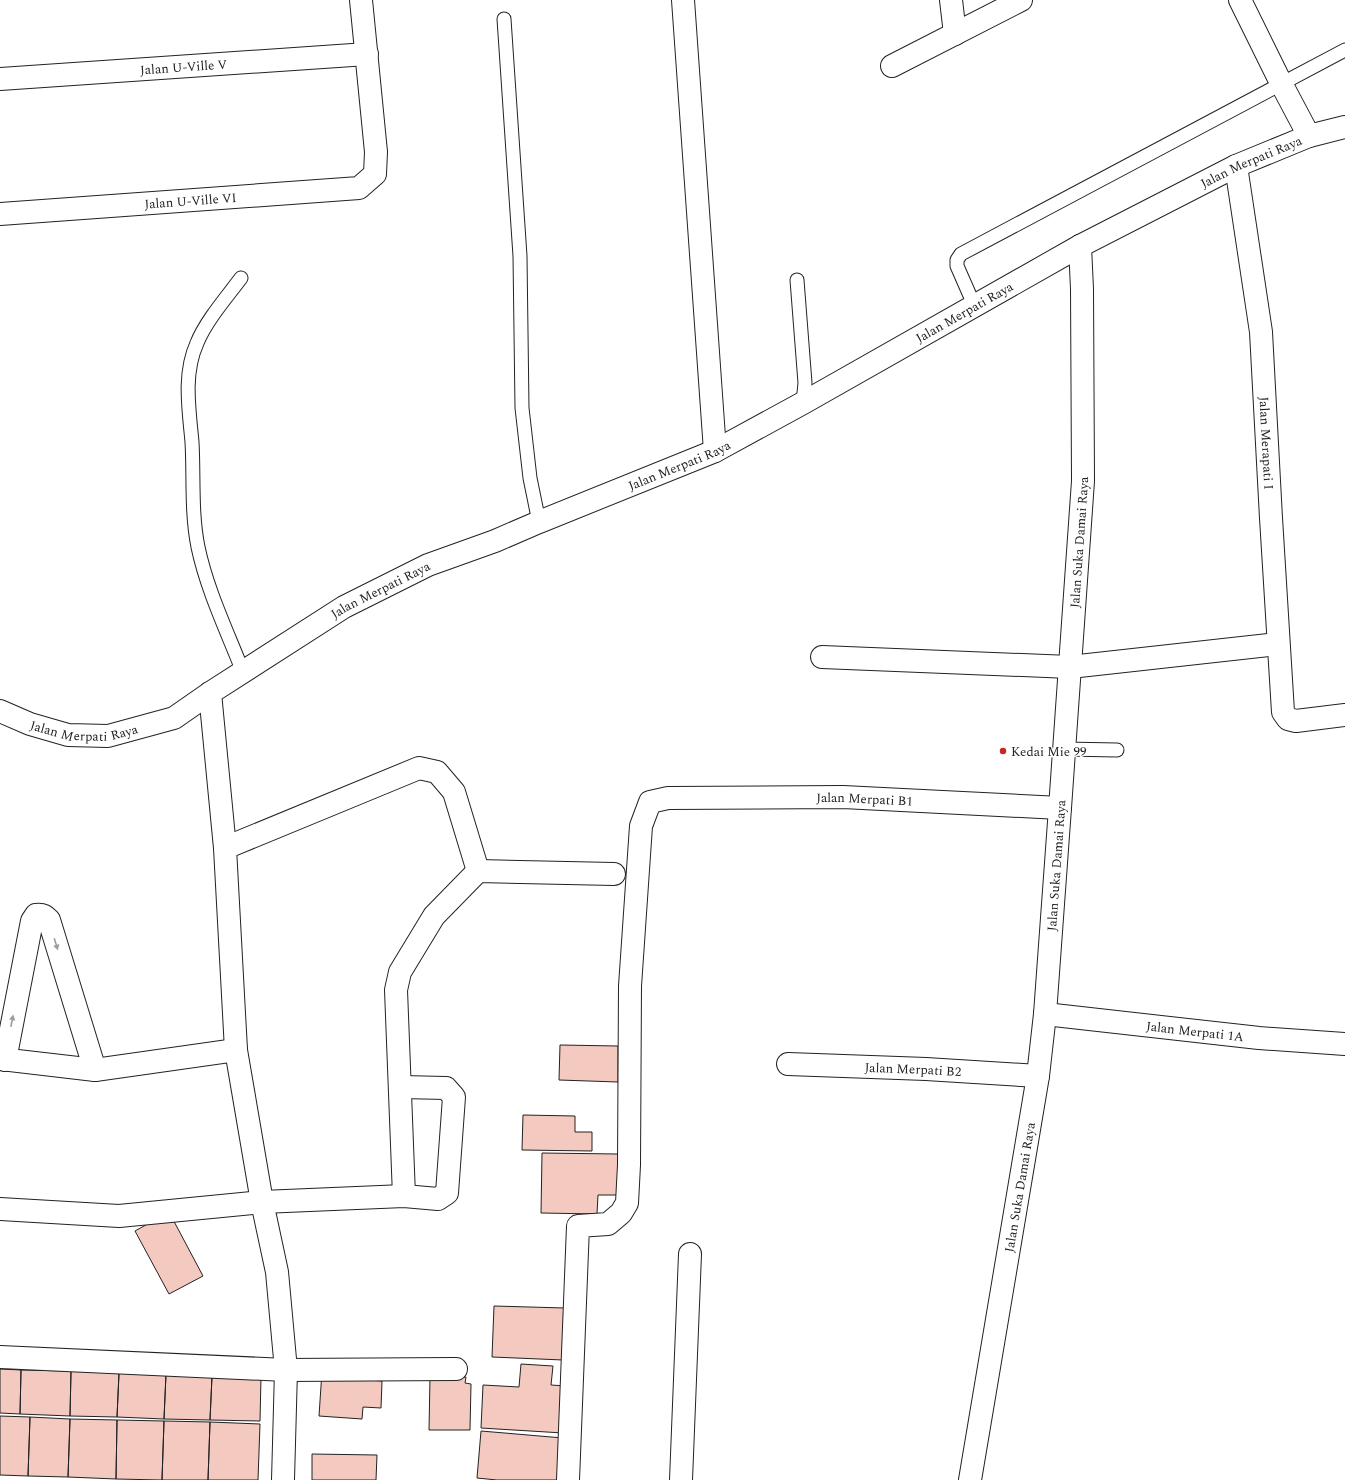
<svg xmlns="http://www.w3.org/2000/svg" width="1345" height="1480" viewBox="0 0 1345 1480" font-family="Spectral,serif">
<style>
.building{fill:#f3c9c0;stroke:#222}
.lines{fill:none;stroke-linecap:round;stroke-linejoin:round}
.lane-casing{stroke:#222;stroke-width:15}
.street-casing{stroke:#222;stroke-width:24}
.secondary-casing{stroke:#222;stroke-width:24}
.lane{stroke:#fff;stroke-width:13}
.street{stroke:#fff;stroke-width:22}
.secondary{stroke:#fff;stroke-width:22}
.oneway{fill:#9c9c9c}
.poi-dot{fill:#c62828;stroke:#fff;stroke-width:1.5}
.labels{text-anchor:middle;stroke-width:3;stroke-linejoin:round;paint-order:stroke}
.street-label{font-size:13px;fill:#222;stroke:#fff}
.poi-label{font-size:13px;fill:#222;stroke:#fff;text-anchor:start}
</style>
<rect width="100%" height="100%" fill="#fff"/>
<path class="building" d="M 560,1045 L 618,1046 L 618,1082 L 559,1080 Z
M 523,1115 L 575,1116 L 575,1132 L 592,1132 L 592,1151 L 522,1150 Z
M 542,1153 L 618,1154 L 618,1195 L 598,1195 L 597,1214 L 541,1213 Z
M 169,1212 L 203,1276 L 169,1294 L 135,1231 Z
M 494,1306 L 565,1308 L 563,1360 L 492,1357 Z
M 521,1364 L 553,1366 L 551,1385 L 566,1386 L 563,1433 L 481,1428 L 483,1385 L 519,1387 Z
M 0,1369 L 21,1370 L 20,1414 L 0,1413 Z
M 21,1370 L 71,1371 L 70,1416 L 20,1414 Z
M 71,1371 L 119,1373 L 117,1417 L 70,1416 Z
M 322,1371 L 368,1380 L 382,1381 L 381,1408 L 363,1407 L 362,1419 L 319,1416 Z
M 119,1373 L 166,1374 L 164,1419 L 117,1417 Z
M 166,1374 L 212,1376 L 210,1420 L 164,1419 Z
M 212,1376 L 261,1377 L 260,1421 L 210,1420 Z
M 430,1377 L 466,1377 L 465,1383 L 471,1384 L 470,1430 L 429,1430 Z
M 0,1416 L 30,1417 L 28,1476 L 0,1475 Z
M 30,1417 L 70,1419 L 68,1477 L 28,1476 Z
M 70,1419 L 117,1420 L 116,1479 L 68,1477 Z
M 117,1420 L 164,1421 L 162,1480 L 116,1479 Z
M 164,1421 L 210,1422 L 208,1480 L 162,1480 Z
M 210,1422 L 260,1424 L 258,1480 L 208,1480 Z
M 481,1431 L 563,1438 L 559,1480 L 497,1480 L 477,1478 Z
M 312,1454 L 377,1455 L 376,1480 L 312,1480 Z"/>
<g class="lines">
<g class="lane-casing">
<path id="lane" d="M 504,19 L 520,256 L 522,408 L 530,478 L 539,522
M 241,278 C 226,298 206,321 197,343 C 183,374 189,409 192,442 C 194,477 191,512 198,547 C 207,590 227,631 243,672
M 797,280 L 805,383 L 803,403
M 975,307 L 957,266 L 957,260 L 961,254 L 1345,50
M 1064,749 L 1117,750"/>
</g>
<g class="street-casing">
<g id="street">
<path d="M 683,0 L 715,451"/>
<path d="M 951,0 L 955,34"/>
<path d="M 1240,0 L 1282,85 L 1309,136"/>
<path d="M 892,66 L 1021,0"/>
<path id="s1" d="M 0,79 L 367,54"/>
<path id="s2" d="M 1236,166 L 1261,332 L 1271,518 L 1283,712 L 1288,719 L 1296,721 L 1345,715"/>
<path id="s3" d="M 0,214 L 359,188 L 375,174 L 376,152 L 361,0"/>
<path d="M 822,657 L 1070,667 L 1278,644"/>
<path d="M 210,693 L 225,848 L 236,1050 L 262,1202 L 277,1272 L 286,1370 L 283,1480"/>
<path d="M 225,848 L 419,768 L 437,772 L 454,792 L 478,871"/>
<path id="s4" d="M 1045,1014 L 1259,1038 L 1345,1044"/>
<path d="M 0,1059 L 95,1070 L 236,1050"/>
<path d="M 5,1060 L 32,921 L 36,915 C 43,914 45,916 49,920 L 95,1070"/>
<path id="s5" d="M 788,1064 L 926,1069 L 1038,1076"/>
<path d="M 404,1196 L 396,990 L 400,972 L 434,916 L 478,871 L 614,874"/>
<path d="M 0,1209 L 119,1216 L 262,1202 L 404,1196 L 438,1199 L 447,1193 L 454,1097 L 446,1088 L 401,1087"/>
<path d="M 0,1357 L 286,1370 L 456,1369"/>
<path id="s6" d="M 568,1480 L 578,1226 L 608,1224 L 621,1213 L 627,1203 L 629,1165 L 630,986 L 641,826 L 650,802 L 668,798 L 843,797 L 1060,808"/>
<path d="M 681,1480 L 690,1254"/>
</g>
</g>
<g class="secondary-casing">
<g id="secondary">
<path id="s7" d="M 0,711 L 30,724 L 68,735 L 108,736 L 174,718 L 210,693 L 344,607 L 428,565 L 495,541 L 539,522 L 715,451 L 803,403 L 1080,246 L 1236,166 L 1309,136 L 1345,127"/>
<path id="s8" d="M 970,1480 L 1038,1076 L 1045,1014 L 1060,808 L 1083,481 L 1082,289 L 1080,246"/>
</g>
</g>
<use href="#lane" class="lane"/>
<use href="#street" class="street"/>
<use href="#secondary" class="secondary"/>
</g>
<defs><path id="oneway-solid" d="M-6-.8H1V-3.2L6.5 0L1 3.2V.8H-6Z"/></defs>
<g class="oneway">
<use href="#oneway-solid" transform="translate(56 944) rotate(73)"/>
<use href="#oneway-solid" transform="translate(12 1021) rotate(-79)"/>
</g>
<circle class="poi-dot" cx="1003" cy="751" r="4"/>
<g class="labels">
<g class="street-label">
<text dy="5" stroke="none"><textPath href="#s1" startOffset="184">Jalan U-Ville V</textPath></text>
<text dy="5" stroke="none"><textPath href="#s7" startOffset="1396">Jalan Merpati Raya</textPath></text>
<text dy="5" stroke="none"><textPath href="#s3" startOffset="191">Jalan U-Ville VI</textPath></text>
<text dy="5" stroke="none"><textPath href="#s7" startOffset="1072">Jalan Merpati Raya</textPath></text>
<text dy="5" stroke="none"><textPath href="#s2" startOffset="279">Jalan Merapati I</textPath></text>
<text dy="5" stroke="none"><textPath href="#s7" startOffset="748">Jalan Merpati Raya</textPath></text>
<text dy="5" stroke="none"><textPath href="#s8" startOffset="945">Jalan Suka Damai Raya</textPath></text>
<text dy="5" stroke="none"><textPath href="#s7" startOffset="424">Jalan Merpati Raya</textPath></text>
<text dy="5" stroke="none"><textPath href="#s7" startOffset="88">Jalan Merpati Raya</textPath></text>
<text dy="5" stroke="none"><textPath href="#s6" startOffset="931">Jalan Merpati B1</textPath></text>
<text dy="5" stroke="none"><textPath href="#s8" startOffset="621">Jalan Suka Damai Raya</textPath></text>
<text dy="5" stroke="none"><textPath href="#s4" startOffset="151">Jalan Merpati 1A</textPath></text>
<text dy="5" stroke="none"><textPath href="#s5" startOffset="125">Jalan Merpati B2</textPath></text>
<text dy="5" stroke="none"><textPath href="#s8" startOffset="297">Jalan Suka Damai Raya</textPath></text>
</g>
<g class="poi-label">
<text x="1011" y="756">Kedai Mie 99</text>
</g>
</g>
</svg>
